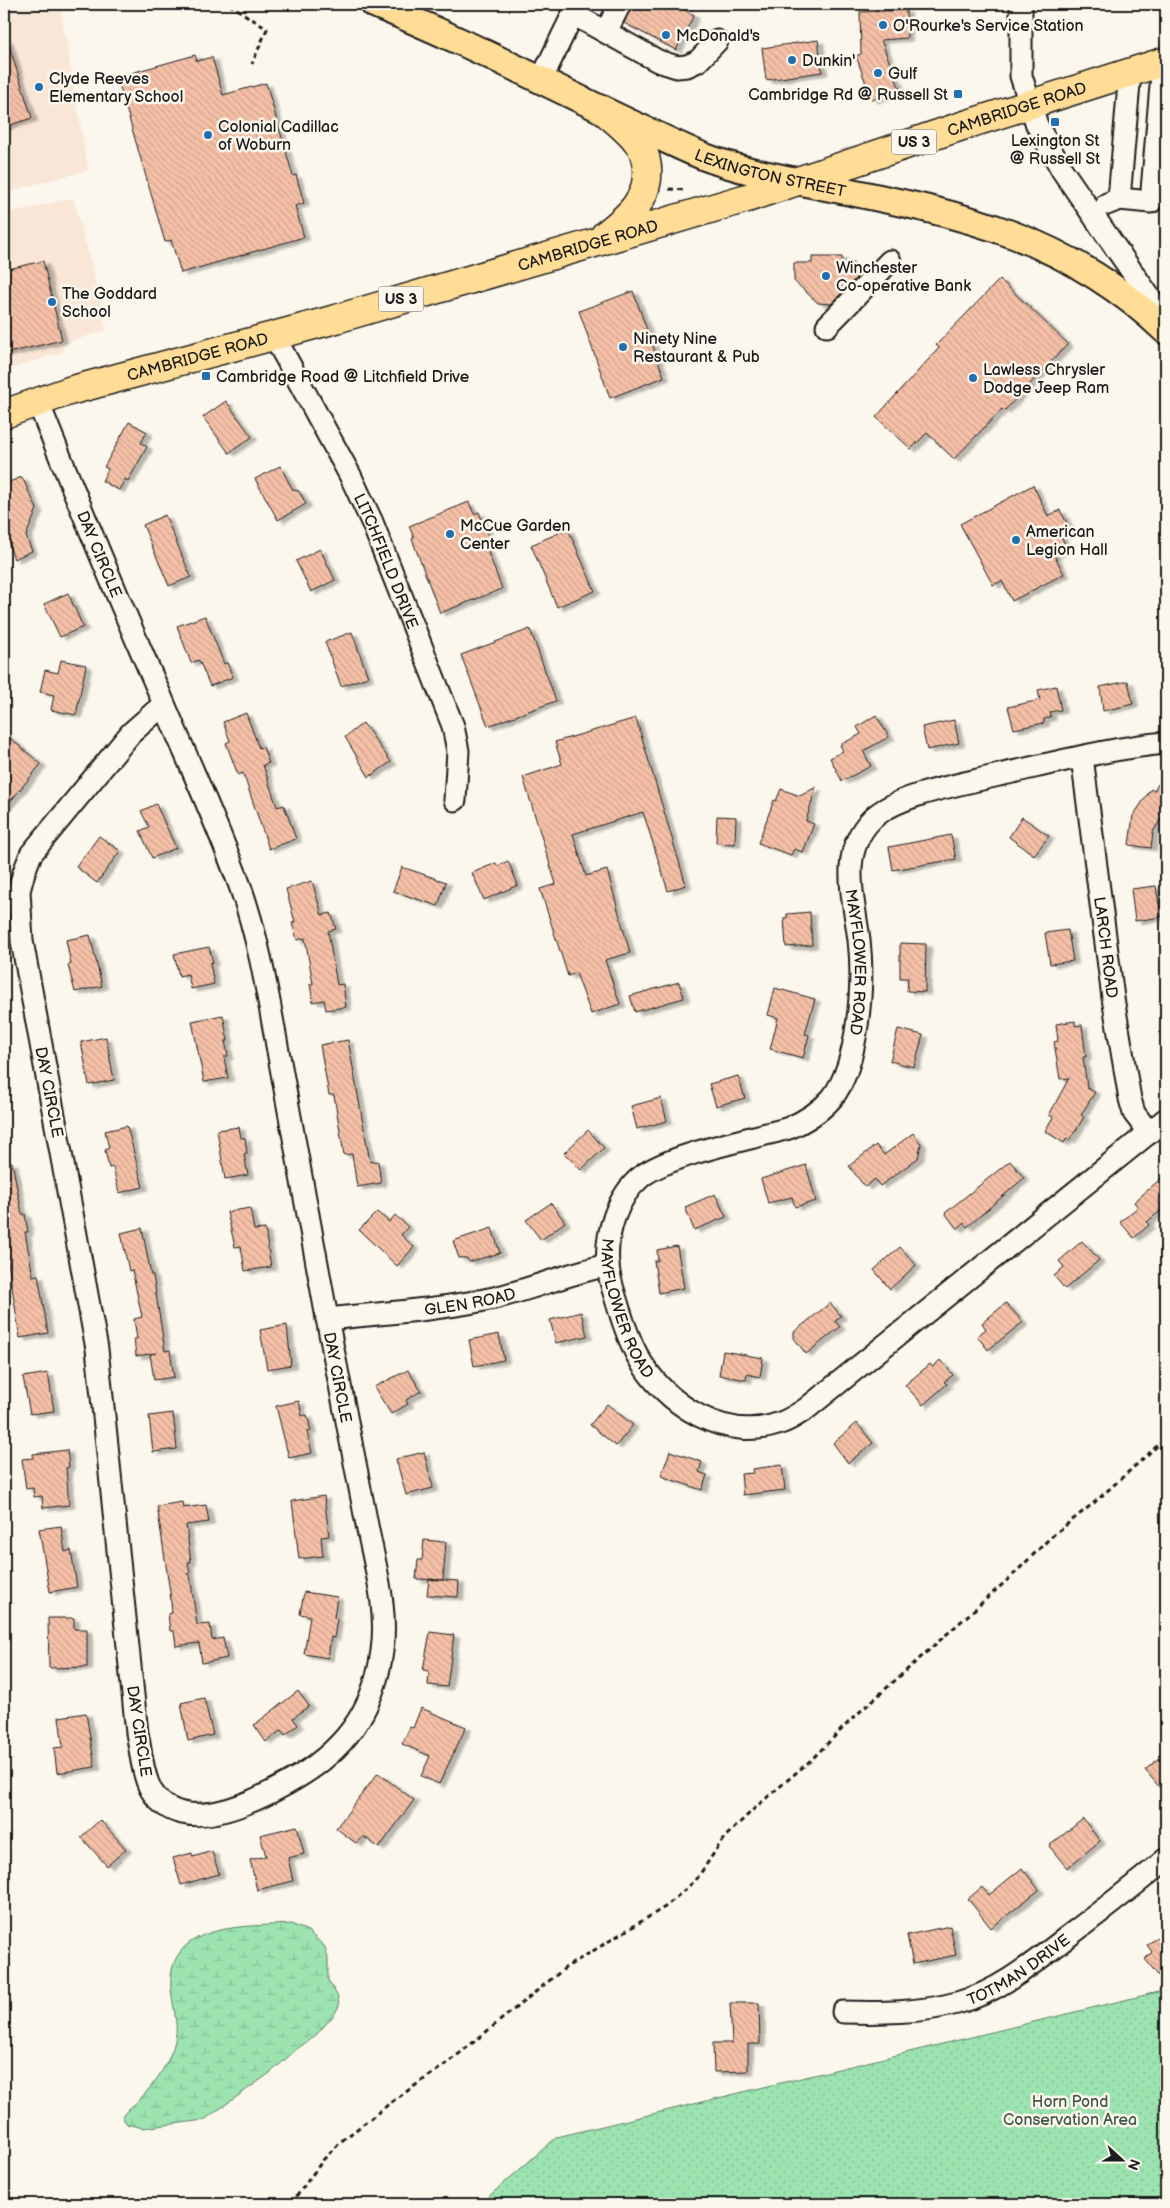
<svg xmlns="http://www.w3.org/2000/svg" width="1170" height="2208" viewBox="0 0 1170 2208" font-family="'Balsamiq Sans',sans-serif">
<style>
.built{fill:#f9e6d7}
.grass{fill:url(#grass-dots);stroke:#5c8066}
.wetland{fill:url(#wetland-marsh);stroke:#5c8066}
.building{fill:url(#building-back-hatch);stroke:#1c1c1c;filter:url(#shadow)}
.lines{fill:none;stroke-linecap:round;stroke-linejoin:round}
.minor-casing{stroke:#1c1c1c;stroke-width:25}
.major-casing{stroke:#1c1c1c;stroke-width:30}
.highway-casing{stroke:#1c1c1c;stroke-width:31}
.path{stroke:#1c1c1c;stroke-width:3;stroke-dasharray:5 4;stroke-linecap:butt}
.minor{stroke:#fbf7ec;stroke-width:21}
.major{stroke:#ffdd96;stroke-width:26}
.highway{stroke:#ffdd96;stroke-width:28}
.poi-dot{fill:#1f6fb2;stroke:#fbf7ec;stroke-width:2}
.labels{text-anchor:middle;stroke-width:5;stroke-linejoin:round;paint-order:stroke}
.shield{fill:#fbf7ec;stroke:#5f5e5a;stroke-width:1}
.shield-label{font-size:15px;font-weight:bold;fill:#1c1c1c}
.poi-label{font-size:16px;fill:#1c1c1c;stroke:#fbf7ec;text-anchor:start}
.street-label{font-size:16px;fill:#1c1c1c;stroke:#fbf7ec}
.park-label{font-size:16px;fill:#425848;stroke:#fbf7ec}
</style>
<defs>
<pattern id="grass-dots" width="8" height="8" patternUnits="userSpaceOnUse" patternTransform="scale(1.25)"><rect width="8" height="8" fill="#9ce3b0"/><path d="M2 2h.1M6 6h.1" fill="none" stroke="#86c297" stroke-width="1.8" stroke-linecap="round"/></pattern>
<pattern id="wetland-marsh" width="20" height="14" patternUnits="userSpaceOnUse" patternTransform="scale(1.25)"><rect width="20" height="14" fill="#9ce3b0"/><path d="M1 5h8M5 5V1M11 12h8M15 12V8" fill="none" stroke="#86c297"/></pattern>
<pattern id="building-back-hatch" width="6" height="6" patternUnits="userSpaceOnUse" patternTransform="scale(1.25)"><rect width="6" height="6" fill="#f5c0a7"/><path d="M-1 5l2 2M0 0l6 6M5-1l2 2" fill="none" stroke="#d1a48f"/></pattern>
<filter id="shadow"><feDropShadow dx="5.5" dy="3" stdDeviation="1" flood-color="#0004"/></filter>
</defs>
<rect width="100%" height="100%" fill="#fbf7ec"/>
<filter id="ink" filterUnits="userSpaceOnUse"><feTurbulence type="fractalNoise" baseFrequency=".02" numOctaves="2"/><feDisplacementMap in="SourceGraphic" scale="10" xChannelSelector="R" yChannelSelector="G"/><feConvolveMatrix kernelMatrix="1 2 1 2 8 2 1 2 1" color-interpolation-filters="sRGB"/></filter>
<g filter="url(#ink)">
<path class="built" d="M 4,4 L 60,4 L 88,170 L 4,193 Z
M 73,198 L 94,274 L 106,330 L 66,343 L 62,352 L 4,371 L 4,214 Z"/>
<path class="grass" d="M 1166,1990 L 1166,2204 L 480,2204 L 557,2137 Z"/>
<path class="wetland" d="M 291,1924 L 308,1931 L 325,1947 L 328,1958 L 328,1980 L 338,1997 L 339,2006 L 334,2015 L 316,2035 L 297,2049 L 270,2073 L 204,2120 L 143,2128 L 127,2124 L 124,2120 L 123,2115 C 128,2109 134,2105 140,2099 C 156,2082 169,2064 175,2041 C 180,2019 169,1999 171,1977 C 176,1921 251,1927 291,1924 Z"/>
<path class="building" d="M 632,4 L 674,4 L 694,15 L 676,50 L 624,23 Z
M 906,10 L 907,38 L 881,40 L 900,90 L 872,100 L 856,56 L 861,54 L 860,12 Z
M 7,39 L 32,118 L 4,127 L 4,40 Z
M 818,40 L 822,72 L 766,80 L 762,48 Z
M 195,55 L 197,61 L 212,57 L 223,95 L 266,83 L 293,176 L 296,175 L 304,203 L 295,206 L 304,237 L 181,273 L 171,240 L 165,242 L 117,77 Z
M 812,257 L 842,257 L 842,263 L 854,263 L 854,271 L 857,270 L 857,277 L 831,304 L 818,303 L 794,281 L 794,263 L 812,263 Z
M 43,261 L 62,340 L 4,354 L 4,270 Z
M 1000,279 L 1068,344 L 1004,411 L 1002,409 L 954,459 L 927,433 L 911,449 L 876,417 L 939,348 L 936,345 Z
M 633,291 L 664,377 L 610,398 L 579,311 Z
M 226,401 L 252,437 L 229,453 L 203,417 Z
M 129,422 L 147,432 L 141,443 L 147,447 L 128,481 L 125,479 L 119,490 L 102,481 L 108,469 L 104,467 Z
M 280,466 L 293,490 L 299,491 L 306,504 L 278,520 L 255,479 Z
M 22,477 L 37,509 L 26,536 L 32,551 L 14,559 L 4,532 L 4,484 Z
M 1033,485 L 1048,516 L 1060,510 L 1069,527 L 1059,532 L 1067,548 L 1054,555 L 1064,574 L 1012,601 L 1002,581 L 993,585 L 960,524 Z
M 469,502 L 474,514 L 479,512 L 491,542 L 485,544 L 502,589 L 440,613 L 412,539 L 414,538 L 409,526 Z
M 165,515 L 191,577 L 169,586 L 143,525 Z
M 568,529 L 595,591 L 557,607 L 531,545 Z
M 320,549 L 335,580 L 311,592 L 296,561 Z
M 68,593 L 83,627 L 60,637 L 44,604 Z
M 205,616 L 224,664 L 227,663 L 233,677 L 210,686 L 199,660 L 191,663 L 177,626 Z
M 530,629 L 556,701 L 488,726 L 461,655 Z
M 352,632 L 368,677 L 341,686 L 325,642 Z
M 61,660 L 86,665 L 76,715 L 51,710 L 54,695 L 40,692 L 45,670 L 58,673 Z
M 1128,681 L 1133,704 L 1103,711 L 1100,687 Z
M 1056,686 L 1061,710 L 1050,712 L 1051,717 L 1044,719 L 1044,723 L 1014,729 L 1008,707 L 1040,700 L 1038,690 Z
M 246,713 L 259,748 L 263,747 L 269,763 L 263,765 L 277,807 L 284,805 L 296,839 L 269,849 L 243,773 L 238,775 L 226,743 L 230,741 L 223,722 Z
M 876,715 L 889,737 L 863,751 L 871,766 L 842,781 L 830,758 L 843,751 L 840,745 L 861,734 L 857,727 Z
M 636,718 L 686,885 L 668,891 L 643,812 L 573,834 L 586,876 L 607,870 L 630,953 L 605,960 L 620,1004 L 591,1014 L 576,973 L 568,976 L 540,889 L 556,884 L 523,777 L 562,764 L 555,742 Z
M 954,720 L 959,743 L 927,750 L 922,727 Z
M 363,723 L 391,762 L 369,777 L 345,737 Z
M 4,733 L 41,764 L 4,809 Z
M 1166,771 L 1166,810 L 1153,832 L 1151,848 L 1129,845 L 1133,816 L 1151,789 L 1154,791 Z
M 816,787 L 806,821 L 814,824 L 803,852 L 794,849 L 791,855 L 758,843 L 774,800 L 776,801 L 781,789 L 800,796 Z
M 156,804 L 176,848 L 152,858 L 140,831 L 149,827 L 141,811 Z
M 717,816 L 736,817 L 735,844 L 716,843 Z
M 1022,817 L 1049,836 L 1034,855 L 1009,837 Z
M 951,835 L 956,859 L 893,870 L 889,847 Z
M 99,836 L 120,851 L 97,883 L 76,867 Z
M 508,861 L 518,885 L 484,900 L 472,873 L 496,863 L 497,866 Z
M 402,867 L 446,882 L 438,906 L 393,891 Z
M 312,881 L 322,915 L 331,913 L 336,929 L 328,931 L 337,985 L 343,984 L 346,1007 L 326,1010 L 324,1000 L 313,1002 L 310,984 L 313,984 L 305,938 L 297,940 L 292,923 L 295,922 L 286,889 Z
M 1156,886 L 1161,917 L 1135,921 L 1131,889 Z
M 810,912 L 812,945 L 786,947 L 784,918 L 787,918 L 787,914 Z
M 1068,930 L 1073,961 L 1050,964 L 1045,933 Z
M 90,935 L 102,986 L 75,992 L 68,965 L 71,964 L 66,940 Z
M 900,943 L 926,944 L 925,992 L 907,991 L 908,978 L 900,978 Z
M 209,947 L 213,962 L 210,963 L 214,984 L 191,989 L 188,974 L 179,976 L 174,954 Z
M 679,982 L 684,998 L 635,1012 L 630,996 Z
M 775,988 L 815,999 L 805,1034 L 809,1035 L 803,1058 L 770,1049 L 778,1018 L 768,1015 Z
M 223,1015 L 228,1041 L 225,1041 L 228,1056 L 224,1057 L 228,1078 L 204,1082 L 192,1021 Z
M 1075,1021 L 1075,1026 L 1082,1025 L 1086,1057 L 1083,1057 L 1087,1088 L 1095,1092 L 1081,1115 L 1084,1117 L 1070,1140 L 1067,1138 L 1064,1143 L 1045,1131 L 1053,1117 L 1049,1115 L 1069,1078 L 1060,1079 L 1054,1042 L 1058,1041 L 1056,1024 Z
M 898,1029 L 923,1035 L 914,1067 L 890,1061 Z
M 106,1037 L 114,1080 L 89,1085 L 81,1042 Z
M 348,1040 L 370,1162 L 378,1161 L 381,1183 L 357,1187 L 352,1154 L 344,1155 L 334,1095 L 329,1095 L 320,1045 Z
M 738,1076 L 745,1098 L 716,1106 L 709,1084 Z
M 661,1098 L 667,1121 L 637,1129 L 631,1106 Z
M 127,1126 L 143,1187 L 119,1193 L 113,1167 L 109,1168 L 105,1150 L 109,1148 L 105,1131 Z
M 239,1127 L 241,1138 L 245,1138 L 247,1153 L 244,1154 L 248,1175 L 225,1179 L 217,1130 Z
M 588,1130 L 604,1148 L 581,1170 L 564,1153 Z
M 913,1133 L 921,1144 L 918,1158 L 880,1186 L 875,1179 L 865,1187 L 849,1166 L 876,1145 L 884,1155 Z
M 1010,1161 L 1024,1178 L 967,1227 L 964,1223 L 957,1229 L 945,1213 Z
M 12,1162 L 22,1214 L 25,1214 L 28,1232 L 25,1232 L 33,1276 L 38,1275 L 48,1333 L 20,1338 L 7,1256 L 4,1257 L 4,1163 Z
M 806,1165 L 816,1201 L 795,1207 L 792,1197 L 768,1203 L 761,1179 Z
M 1166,1174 L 1166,1206 L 1147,1222 L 1149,1225 L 1134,1238 L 1120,1222 L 1138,1207 L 1134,1202 Z
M 715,1194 L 726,1217 L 694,1230 L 685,1207 Z
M 551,1203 L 565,1222 L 541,1240 L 526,1220 Z
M 250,1208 L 254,1230 L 265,1229 L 271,1267 L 245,1271 L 241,1246 L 235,1247 L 227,1212 Z
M 377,1212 L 389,1222 L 395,1215 L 408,1227 L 401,1235 L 414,1247 L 397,1266 L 359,1230 Z
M 142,1228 L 151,1275 L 153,1275 L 165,1351 L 170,1350 L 174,1377 L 154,1380 L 150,1354 L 157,1353 L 136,1356 L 134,1339 L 137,1339 L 134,1319 L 142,1317 L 132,1270 L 129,1271 L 121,1233 Z
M 492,1228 L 500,1253 L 469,1262 L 467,1258 L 459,1258 L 453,1241 Z
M 1082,1241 L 1099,1260 L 1065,1289 L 1054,1276 L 1064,1267 L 1059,1261 Z
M 677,1246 L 684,1288 L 659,1293 L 654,1261 L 658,1261 L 657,1250 Z
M 900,1247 L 916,1265 L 890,1289 L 874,1270 Z
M 830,1303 L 841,1316 L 835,1321 L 840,1327 L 806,1354 L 794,1338 L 794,1332 Z
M 1006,1303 L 1023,1322 L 988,1350 L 977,1336 L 986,1329 L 982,1323 Z
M 581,1312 L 587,1336 L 556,1343 L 550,1320 Z
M 287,1325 L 291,1365 L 267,1369 L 260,1330 Z
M 499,1334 L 504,1360 L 474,1366 L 469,1340 Z
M 723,1351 L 763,1358 L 760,1377 L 747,1374 L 746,1380 L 719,1375 Z
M 940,1360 L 953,1375 L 944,1382 L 947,1384 L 923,1405 L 905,1385 L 930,1364 L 933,1367 Z
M 408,1370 L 421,1391 L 406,1400 L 408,1404 L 391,1414 L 374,1387 Z
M 48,1373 L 54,1411 L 30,1414 L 23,1377 Z
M 299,1401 L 302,1416 L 307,1415 L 311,1431 L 307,1432 L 312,1453 L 289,1458 L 276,1406 Z
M 607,1404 L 633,1425 L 616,1446 L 590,1425 Z
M 173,1413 L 177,1449 L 153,1452 L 149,1416 Z
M 857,1423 L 873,1443 L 848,1463 L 833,1443 Z
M 67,1450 L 69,1467 L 66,1468 L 69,1505 L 43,1508 L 42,1496 L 34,1497 L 33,1488 L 26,1489 L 22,1459 L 33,1458 L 33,1454 Z
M 670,1451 L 702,1462 L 699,1472 L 707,1475 L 702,1490 L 661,1476 Z
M 424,1452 L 433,1488 L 406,1495 L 396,1459 Z
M 782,1465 L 785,1490 L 743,1495 L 741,1474 L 753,1473 L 752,1469 Z
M 324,1496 L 329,1536 L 321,1537 L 323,1556 L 299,1559 L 292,1501 Z
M 182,1502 L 183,1508 L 206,1505 L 209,1522 L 186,1525 L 191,1562 L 188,1562 L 190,1574 L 187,1574 L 190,1575 L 197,1625 L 210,1624 L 212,1640 L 223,1638 L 227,1658 L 202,1663 L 199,1643 L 176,1646 L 174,1631 L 170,1631 L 168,1614 L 172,1613 L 170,1592 L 157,1506 Z
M 61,1526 L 65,1552 L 71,1550 L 77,1587 L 50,1592 L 39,1529 Z
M 424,1540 L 446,1542 L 443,1580 L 416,1579 L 418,1560 L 422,1560 Z
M 429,1579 L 459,1581 L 458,1597 L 427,1595 Z
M 304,1592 L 337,1597 L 334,1618 L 337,1619 L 334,1638 L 331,1637 L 328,1658 L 304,1654 L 310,1616 L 300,1614 Z
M 48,1618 L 74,1618 L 74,1629 L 87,1629 L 87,1667 L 49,1668 Z
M 430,1632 L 454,1635 L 447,1687 L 428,1685 L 429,1671 L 423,1670 Z
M 298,1691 L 309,1706 L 293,1718 L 298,1725 L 285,1735 L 281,1730 L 266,1742 L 254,1725 Z
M 204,1698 L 213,1735 L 188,1741 L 181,1703 Z
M 421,1708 L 466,1727 L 439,1784 L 421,1776 L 430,1756 L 402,1744 L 410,1727 L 413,1728 Z
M 86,1713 L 95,1767 L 57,1773 L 54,1748 L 63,1747 L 59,1717 Z
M 1166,1753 L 1166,1795 L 1145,1770 Z
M 378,1773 L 414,1800 L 379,1848 L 363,1836 L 357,1844 L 336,1828 Z
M 1083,1819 L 1100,1841 L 1067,1868 L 1049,1846 Z
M 100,1820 L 126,1849 L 107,1866 L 81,1837 Z
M 297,1826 L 304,1854 L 288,1858 L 293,1881 L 257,1890 L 250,1860 L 266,1856 L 260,1835 Z
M 212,1851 L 219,1874 L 181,1885 L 173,1858 L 192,1853 L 193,1857 Z
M 1022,1868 L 1039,1890 L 991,1928 L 968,1899 L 982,1887 L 989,1895 Z
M 950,1926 L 956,1955 L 913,1964 L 907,1935 Z
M 1166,1930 L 1166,1985 L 1145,1959 L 1152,1952 L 1147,1945 Z
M 730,2003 L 759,2003 L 760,2044 L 748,2044 L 748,2071 L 714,2072 L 713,2043 L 732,2043 Z"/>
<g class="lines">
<g class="minor-casing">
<g id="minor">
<path d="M 1021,4 L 1021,76 L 1037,125 L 1062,170 L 1166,321"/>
<path d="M 573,14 L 658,61 L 677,67 L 687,66 L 698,61 L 717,41"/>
<path d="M 606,32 L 620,4"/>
<path d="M 541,80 L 578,4"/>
<path d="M 1119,199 L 1151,202 L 1163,62"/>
<path d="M 1107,204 L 1119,199 L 1130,72"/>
<path d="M 827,326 L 890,261"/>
<path id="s1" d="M 274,336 L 350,475 L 372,522 L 453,726 L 458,751 L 455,800"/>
<path id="s2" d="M 38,402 C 78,502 119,601 162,699 C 188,761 217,823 240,886 C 259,939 268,996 278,1051 C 295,1140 311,1229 327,1318 C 340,1387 354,1456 367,1525 C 375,1567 388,1608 382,1651 C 374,1713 342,1753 288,1783 C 252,1803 180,1839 151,1790 C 142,1773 141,1751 137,1733 L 97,1349 L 22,941 L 19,891 L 24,872 L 31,854 L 131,733 L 164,704"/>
<path id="s3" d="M 1166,743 C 1110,748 1054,763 999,775 C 964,784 897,794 872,819 C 838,853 854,898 859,940 C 864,982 859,1064 832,1098 C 820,1112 805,1121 789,1128 C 751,1139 671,1154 642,1176 C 617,1196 605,1234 608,1265 C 609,1280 615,1295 619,1309 C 624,1325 629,1340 637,1355 C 663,1404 727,1445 783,1422 C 791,1419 798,1414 806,1409 L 1166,1119"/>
<path id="s4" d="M 1082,757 L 1113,998 L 1130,1099 L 1134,1113 L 1149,1133"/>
<path id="s5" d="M 327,1319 C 382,1313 440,1310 494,1298 C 532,1289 569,1273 608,1265"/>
<path id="s6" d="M 843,2012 C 880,2013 920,2013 957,2003 C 999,1992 1036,1961 1070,1935 C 1103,1910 1135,1885 1166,1859"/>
</g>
</g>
<g class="major-casing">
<g id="major">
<path id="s7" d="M 374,4 C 461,39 545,83 630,123 C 655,134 680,147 705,157 C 747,173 793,180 836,189 C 964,215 1068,237 1166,331"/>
</g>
</g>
<g class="highway-casing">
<g id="highway">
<path d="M 603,110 C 615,120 628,130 637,142 C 643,148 646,158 647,167 C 650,199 628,217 605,235"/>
<path id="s8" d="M 4,414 L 69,391 L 336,319 L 747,198 L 965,125 L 1166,61"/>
</g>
</g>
<path class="path" d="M 229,4 L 267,29 L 252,64
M 669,189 L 685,190
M 291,2204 L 323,2160 L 339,2143 L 393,2101 L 449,2062 L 565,1968 L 665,1907 L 696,1880 L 724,1838 L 757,1806 L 810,1761 L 853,1718 L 1013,1575 L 1051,1537 L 1095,1502 L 1166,1438"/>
<use href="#minor" class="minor"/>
<use href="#major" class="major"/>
<use href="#highway" class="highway"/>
</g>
</g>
<g class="poi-dot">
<circle cx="883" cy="25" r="5"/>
<circle cx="666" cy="35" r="5"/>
<circle cx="792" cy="60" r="5"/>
<circle cx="878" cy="73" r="5"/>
<circle cx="39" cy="87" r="5"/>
<rect x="953" y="89" width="10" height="10" rx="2.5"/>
<rect x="1050" y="117" width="10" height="10" rx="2.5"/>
<circle cx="208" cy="135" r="5"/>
<circle cx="826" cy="276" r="5"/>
<circle cx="52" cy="302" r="5"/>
<circle cx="623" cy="347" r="5"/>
<rect x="201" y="371" width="10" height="10" rx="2.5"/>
<circle cx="973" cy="378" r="5"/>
<circle cx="450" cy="534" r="5"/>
<circle cx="1016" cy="540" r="5"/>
</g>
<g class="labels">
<g class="shield">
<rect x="891.5" y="129.5" width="45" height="25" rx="4"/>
<rect x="378.5" y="286.5" width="45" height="25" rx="4"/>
</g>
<g class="shield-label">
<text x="914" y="147">US 3</text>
<text x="401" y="304">US 3</text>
</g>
<g class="poi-label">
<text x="893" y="31">O'Rourke's Service Station</text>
<text x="676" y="41">McDonald's</text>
<text x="802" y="66">Dunkin'</text>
<text x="888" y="79">Gulf</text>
<text x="49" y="84">Clyde Reeves<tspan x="49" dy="18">Elementary School</tspan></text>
<text x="948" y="100" text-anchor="end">Cambridge Rd @ Russell St</text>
<text x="218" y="132">Colonial Cadillac<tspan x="218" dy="18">of Woburn</tspan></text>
<text x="1055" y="146" text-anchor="middle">Lexington St<tspan x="1055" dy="18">@ Russell St</tspan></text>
<text x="836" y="273">Winchester<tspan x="836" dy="18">Co-operative Bank</tspan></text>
<text x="62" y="299">The Goddard<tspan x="62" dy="18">School</tspan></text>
<text x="633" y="344">Ninety Nine<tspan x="633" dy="18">Restaurant &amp; Pub</tspan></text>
<text x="983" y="375">Lawless Chrysler<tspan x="983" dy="18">Dodge Jeep Ram</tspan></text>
<text x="216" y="382">Cambridge Road @ Litchfield Drive</text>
<text x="460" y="531">McCue Garden<tspan x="460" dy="18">Center</tspan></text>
<text x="1026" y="537">American<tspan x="1026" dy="18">Legion Hall</tspan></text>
</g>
<g class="street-label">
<text dy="6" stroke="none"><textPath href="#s8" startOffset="1058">CAMBRIDGE ROAD</textPath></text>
<text dy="6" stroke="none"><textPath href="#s7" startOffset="432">LEXINGTON STREET</textPath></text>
<text dy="6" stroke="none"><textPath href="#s8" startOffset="608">CAMBRIDGE ROAD</textPath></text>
<text dy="6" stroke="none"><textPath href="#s8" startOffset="202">CAMBRIDGE ROAD</textPath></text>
<text dy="6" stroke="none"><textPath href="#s2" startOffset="164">DAY CIRCLE</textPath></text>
<text dy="6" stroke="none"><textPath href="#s1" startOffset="252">LITCHFIELD DRIVE</textPath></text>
<text dy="6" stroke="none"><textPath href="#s4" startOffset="192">LARCH ROAD</textPath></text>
<text dy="6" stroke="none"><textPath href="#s3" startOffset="455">MAYFLOWER ROAD</textPath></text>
<text transform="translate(50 1092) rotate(79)" y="6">DAY CIRCLE</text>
<text dy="6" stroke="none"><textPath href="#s5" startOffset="144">GLEN ROAD</textPath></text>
<text dy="6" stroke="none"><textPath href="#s3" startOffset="950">MAYFLOWER ROAD</textPath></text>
<text dy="6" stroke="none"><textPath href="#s2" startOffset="1026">DAY CIRCLE</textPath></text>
<text transform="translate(140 1731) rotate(81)" y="6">DAY CIRCLE</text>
<text dy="6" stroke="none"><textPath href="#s6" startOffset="185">TOTMAN DRIVE</textPath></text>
</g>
<g class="park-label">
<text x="1070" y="2107">Horn Pond<tspan x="1070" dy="18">Conservation Area</tspan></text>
</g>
</g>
<rect width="1170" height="2208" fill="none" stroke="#fbf7ec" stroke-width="20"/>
<rect x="10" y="10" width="1150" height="2188" fill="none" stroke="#1c1c1c" stroke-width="2" filter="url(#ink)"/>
<g transform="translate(1122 2160) rotate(111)" stroke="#fbf7ec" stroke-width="4" paint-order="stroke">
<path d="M0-4L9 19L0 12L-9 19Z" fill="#1c1c1c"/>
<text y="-8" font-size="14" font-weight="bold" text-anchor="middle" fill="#1c1c1c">N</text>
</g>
</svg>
